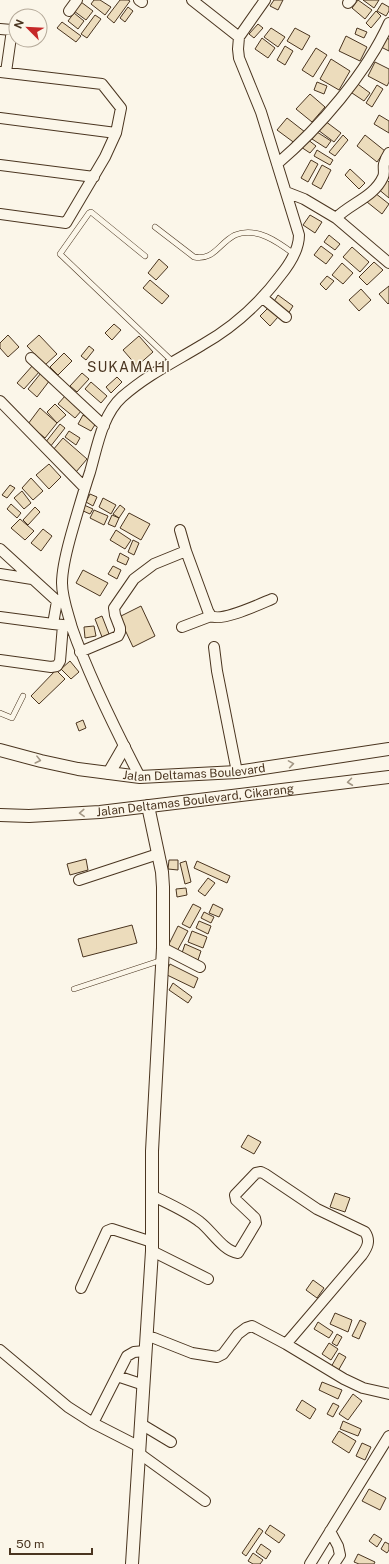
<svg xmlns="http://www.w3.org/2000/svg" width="389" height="1564" viewBox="0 0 389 1564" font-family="'Public Sans',sans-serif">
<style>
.building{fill:#ecdcbc;stroke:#4a3520}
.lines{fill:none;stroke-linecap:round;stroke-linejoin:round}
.service-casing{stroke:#4a3520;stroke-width:6}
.minor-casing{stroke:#4a3520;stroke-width:12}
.tertiary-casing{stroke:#4a3520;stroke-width:14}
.service{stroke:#fbf6e9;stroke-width:5}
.minor{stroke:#fbf6e9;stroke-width:10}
.tertiary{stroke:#fbf6e9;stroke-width:12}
.oneway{stroke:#a29684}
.labels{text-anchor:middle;stroke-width:3;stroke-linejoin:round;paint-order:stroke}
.street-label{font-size:12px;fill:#4a3520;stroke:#fbf6e9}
.quarter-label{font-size:14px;letter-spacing:1px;fill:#4a3520;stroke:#fbf6e9}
</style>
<rect width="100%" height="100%" fill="#fbf6e9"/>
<path class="building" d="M 94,0 L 100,0 L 111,7 L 105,15 L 91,4 Z
M 120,0 L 128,0 L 130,1 L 114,23 L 107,17 Z
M 274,0 L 283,0 L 278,10 L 270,6 Z
M 358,0 L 372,10 L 365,19 L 352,8 Z
M 363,0 L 379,0 L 374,8 Z
M 81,2 L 93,11 L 86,20 L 74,11 Z
M 382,3 L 389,7 L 389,11 L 386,16 L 377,11 Z
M 128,7 L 133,11 L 125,22 L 120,18 Z
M 376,11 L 381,16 L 371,28 L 366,23 Z
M 74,13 L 84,21 L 78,29 L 68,21 Z
M 95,15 L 101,19 L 87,38 L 81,34 Z
M 62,22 L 81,36 L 76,42 L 57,28 Z
M 258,24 L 263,28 L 254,38 L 249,34 Z
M 271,28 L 285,37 L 278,47 L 264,37 Z
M 295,28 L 310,36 L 302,50 L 287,41 Z
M 357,28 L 367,32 L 364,38 L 355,34 Z
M 346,36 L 367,47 L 360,61 L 339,51 Z
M 262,38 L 275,48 L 268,58 L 255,49 Z
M 386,38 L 389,39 L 389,51 L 381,47 Z
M 285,46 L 293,51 L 285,65 L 277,60 Z
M 316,48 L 327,55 L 313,77 L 302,70 Z
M 331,59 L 350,71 L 339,90 L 320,79 Z
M 375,62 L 389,69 L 389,82 L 387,86 L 368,76 Z
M 317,82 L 327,86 L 324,94 L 314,90 Z
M 355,82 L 370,93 L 364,101 L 349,91 Z
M 377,85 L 383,89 L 372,107 L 366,103 Z
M 310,94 L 325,107 L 312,122 L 296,109 Z
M 379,115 L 389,121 L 389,133 L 374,124 Z
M 287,118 L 305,132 L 296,144 L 277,130 Z
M 325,121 L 341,133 L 334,142 L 318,130 Z
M 317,132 L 331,141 L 326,148 L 312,139 Z
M 343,135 L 348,140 L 335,156 L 329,152 Z
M 365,135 L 385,151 L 377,162 L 357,146 Z
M 307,139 L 316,146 L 310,153 L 301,147 Z
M 317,150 L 333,160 L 330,165 L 314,156 Z
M 311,160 L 318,164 L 308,182 L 301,178 Z
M 322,165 L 331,170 L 321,189 L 312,184 Z
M 350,169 L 365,183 L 359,189 L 345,175 Z
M 385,178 L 389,182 L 389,198 L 377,188 Z
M 375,193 L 389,204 L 382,214 L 367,202 Z
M 310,215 L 322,222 L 315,233 L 303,225 Z
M 329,235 L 340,244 L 335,250 L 324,242 Z
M 321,246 L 333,255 L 326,264 L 314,255 Z
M 352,247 L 369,262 L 360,272 L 343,257 Z
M 159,259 L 168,267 L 156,280 L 148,273 Z
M 374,262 L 383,270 L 367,285 L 359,277 Z
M 342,263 L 353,273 L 343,284 L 332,275 Z
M 327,276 L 334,281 L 326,290 L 320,284 Z
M 150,280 L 169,296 L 162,304 L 143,288 Z
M 389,286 L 389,303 L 388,304 L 379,294 Z
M 361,289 L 371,300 L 359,311 L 349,300 Z
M 278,295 L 293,306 L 288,314 L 273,303 Z
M 268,308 L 278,317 L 270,326 L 260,316 Z
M 114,324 L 121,330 L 112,340 L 105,333 Z
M 8,335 L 19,347 L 8,357 L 0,348 L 0,343 Z
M 39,335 L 57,354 L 45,365 L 27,346 Z
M 139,336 L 153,352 L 137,366 L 123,350 Z
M 89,346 L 94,350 L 86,360 L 81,356 Z
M 64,353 L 72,361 L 58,375 L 50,367 Z
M 33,365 L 40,371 L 24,389 L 17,383 Z
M 41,373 L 50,380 L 37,397 L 28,389 Z
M 82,373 L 89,379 L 77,392 L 70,386 Z
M 117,377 L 122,382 L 111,393 L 106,387 Z
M 91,382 L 107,396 L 101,403 L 85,389 Z
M 65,396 L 82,410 L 75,418 L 58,404 Z
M 55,404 L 66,415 L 57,423 L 47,412 Z
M 40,408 L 57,423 L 45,438 L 28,424 Z
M 83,415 L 96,423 L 91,431 L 78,424 Z
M 60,424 L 65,428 L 50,447 L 45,443 Z
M 69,431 L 80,438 L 76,445 L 65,437 Z
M 63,438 L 87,459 L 76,472 L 53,450 Z
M 49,464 L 61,477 L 49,489 L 36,475 Z
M 31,478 L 43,491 L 33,500 L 22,488 Z
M 10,485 L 15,488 L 7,498 L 2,495 Z
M 22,491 L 31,503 L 24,509 L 14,498 Z
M 90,494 L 97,497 L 93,506 L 86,502 Z
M 103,498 L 116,505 L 111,514 L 99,507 Z
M 11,504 L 21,513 L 17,518 L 7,509 Z
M 84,505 L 93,509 L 90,514 L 81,510 Z
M 120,505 L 125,509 L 119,518 L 113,514 Z
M 35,507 L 40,512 L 28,525 L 23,520 Z
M 94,510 L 108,516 L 104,525 L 90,518 Z
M 129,513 L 150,524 L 141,540 L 120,528 Z
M 112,515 L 119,518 L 115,527 L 108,524 Z
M 20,519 L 34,531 L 25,540 L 11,528 Z
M 43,529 L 52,536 L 41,551 L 31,543 Z
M 116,530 L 131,540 L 125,549 L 110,540 Z
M 133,540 L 139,543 L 134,555 L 128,552 Z
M 120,553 L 129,558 L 126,565 L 117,561 Z
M 113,566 L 121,570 L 117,579 L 108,574 Z
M 83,570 L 108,583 L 100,596 L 76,583 Z
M 141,606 L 155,636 L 133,647 L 119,617 Z
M 102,616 L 109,634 L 102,637 L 95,619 Z
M 94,626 L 96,636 L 85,638 L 84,627 Z
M 70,661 L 79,672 L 71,679 L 61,669 Z
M 56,670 L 65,679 L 39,704 L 31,696 Z
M 83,720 L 86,728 L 79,731 L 76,723 Z
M 86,859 L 88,870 L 70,875 L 67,864 Z
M 169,860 L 178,860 L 178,870 L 168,869 Z
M 186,861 L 191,882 L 185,884 L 180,863 Z
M 197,861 L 230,876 L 227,883 L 194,868 Z
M 208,878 L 215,883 L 205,896 L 198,891 Z
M 186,888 L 187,895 L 177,897 L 176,889 Z
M 193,904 L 201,908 L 190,928 L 182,924 Z
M 213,904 L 223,909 L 219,917 L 209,913 Z
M 204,912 L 214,917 L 211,923 L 201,918 Z
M 199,921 L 211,926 L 208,934 L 196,928 Z
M 132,925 L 137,943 L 83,957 L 78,939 Z
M 178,926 L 188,931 L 176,953 L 167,948 Z
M 192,931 L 207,937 L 203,948 L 188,942 Z
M 185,944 L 201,951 L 198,960 L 182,953 Z
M 170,964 L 198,978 L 194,988 L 165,974 Z
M 173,983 L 192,997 L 188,1003 L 169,990 Z
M 248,1135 L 261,1142 L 254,1154 L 241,1147 Z
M 335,1193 L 350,1198 L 345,1212 L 330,1207 Z
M 313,1280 L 324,1288 L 317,1298 L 306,1290 Z
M 335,1313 L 352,1320 L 348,1332 L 330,1324 Z
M 360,1320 L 366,1323 L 359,1339 L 352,1336 Z
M 318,1322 L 333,1332 L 329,1338 L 314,1329 Z
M 337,1334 L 342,1337 L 337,1346 L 332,1343 Z
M 329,1343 L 338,1349 L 331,1360 L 322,1354 Z
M 339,1353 L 346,1357 L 338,1371 L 331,1367 Z
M 322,1382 L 342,1390 L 338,1399 L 319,1390 Z
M 353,1394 L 362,1401 L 348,1420 L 339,1414 Z
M 302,1400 L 316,1409 L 310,1419 L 296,1410 Z
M 333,1403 L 339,1406 L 333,1417 L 327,1414 Z
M 343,1421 L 361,1429 L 358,1436 L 340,1429 Z
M 339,1431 L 356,1441 L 349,1453 L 332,1442 Z
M 362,1443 L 371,1447 L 365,1460 L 356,1456 Z
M 369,1489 L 386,1498 L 380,1510 L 362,1501 Z
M 270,1525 L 285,1535 L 279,1543 L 265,1533 Z
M 259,1528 L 263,1531 L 246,1556 L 242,1553 Z
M 374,1534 L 382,1539 L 377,1547 L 369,1541 Z
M 385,1542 L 389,1544 L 389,1550 L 387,1553 L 381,1549 Z
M 261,1544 L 271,1551 L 266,1559 L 256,1552 Z
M 253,1553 L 263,1560 L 260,1564 L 253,1564 L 248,1561 Z
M 358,1554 L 375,1562 L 374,1564 L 359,1564 L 354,1562 Z"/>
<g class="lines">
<g class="service-casing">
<path id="service" d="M 155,227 L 194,257 C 214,261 219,243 235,235 C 256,226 278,242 294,254
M 145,256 L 91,212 L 89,213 L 60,254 L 172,361
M 0,713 L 12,718 L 23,696
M 74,989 L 162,960"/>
</g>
<g class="minor-casing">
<path id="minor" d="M 139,0 L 142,2
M 192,0 L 239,37
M 348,3 L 351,0
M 69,11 L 77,0
M 0,29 L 12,30 L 6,72
M 0,72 L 102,84 L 121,108 L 116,133 L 105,157 L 66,223 L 0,214
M 0,118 L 116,133
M 277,164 C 319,128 366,74 389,23
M 0,165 L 94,177
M 286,192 L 304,199 L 336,218 L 389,263
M 336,218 C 351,203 374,197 383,177 C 385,173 383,168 384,164 C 385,160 387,156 389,153
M 263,298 L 286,317
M 31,358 L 104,426
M 0,401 L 84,487
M 180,530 L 186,551
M 0,549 L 57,601 L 53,624 L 63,625 L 60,661 L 57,666 L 51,667 L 0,660
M 0,574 L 32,579
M 0,617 L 53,624
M 182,627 L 211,616
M 214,647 L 217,671 L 237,772
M 80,652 L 118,636 L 120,632 L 120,628 L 115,615 L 114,608 L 134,579 L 154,564 L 186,551 L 208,611 L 211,616 C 222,622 260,604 272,599
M 140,777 C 115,729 90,679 72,628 C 68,613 62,598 62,583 C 62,567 67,550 71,535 C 77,514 83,493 90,472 C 97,448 102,415 122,397 C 147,375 174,362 202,345 C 232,328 259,304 280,276 C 289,265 299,250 299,235 L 261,112 L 239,58 L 238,49 L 239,37 L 265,0
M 79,880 L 158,854
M 163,948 L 200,967
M 151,1195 C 167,1203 186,1211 200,1222 C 211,1230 223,1251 238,1253 L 256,1223 L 255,1218 L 236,1200 L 235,1195 L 256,1173 L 261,1172 L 265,1174 L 317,1209 L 365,1232 C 371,1241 367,1248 362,1255 L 286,1344
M 152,1251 L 208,1279
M 81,1288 L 107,1231 L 112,1229 L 152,1242
M 146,1337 L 154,1338 L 192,1353 L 217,1357 L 223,1354 L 238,1334 L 246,1328 L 252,1326 L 286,1344 L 344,1379 L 363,1388 L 389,1394
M 0,1350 L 68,1407 L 93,1423 L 140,1447
M 117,1376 L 144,1385
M 93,1423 L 127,1356 L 134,1352 L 145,1351
M 141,1424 L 171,1442
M 140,1454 L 205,1501
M 330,1531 L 338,1546 L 340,1555 L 334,1564
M 310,1564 L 389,1436"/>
</g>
<g class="tertiary-casing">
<g id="tertiary">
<path id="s1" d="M 0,750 L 41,761 L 78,769 L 140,777 L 237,772 L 389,749"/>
<path d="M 109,773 L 124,747"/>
<path id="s2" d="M 0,815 L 29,816 L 100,812 L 389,777"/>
<path d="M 132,1564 L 152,1251 L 152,1151 L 163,948 L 163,887 L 162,872 L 148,806"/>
</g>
</g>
<use href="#service" class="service"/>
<use href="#minor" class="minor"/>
<use href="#tertiary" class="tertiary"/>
</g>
<defs><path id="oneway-chevron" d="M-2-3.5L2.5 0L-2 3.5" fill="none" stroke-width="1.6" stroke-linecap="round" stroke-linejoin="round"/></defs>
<g class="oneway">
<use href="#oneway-chevron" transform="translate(38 760) rotate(14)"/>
<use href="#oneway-chevron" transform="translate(291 764) rotate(-9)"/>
<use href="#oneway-chevron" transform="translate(350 782) rotate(173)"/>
<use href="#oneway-chevron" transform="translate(82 813) rotate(177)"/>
</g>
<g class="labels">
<g class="street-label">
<text dy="4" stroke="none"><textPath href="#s1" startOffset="197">Jalan Deltamas Boulevard</textPath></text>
<text dy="4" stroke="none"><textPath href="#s2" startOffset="196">Jalan Deltamas Boulevard, Cikarang</textPath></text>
</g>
<g class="quarter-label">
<text x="129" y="372">SUKAMAHI</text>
</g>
</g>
<g transform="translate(28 28) rotate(294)"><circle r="19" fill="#fbf6e9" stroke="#b4a999"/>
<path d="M0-3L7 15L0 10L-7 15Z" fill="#c62828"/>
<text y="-6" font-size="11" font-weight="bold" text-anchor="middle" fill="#4a3520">N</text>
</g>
<path d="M10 1548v6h82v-6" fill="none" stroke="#4a3520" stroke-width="2"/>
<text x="16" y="1548" font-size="12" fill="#4a3520" stroke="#fbf6e9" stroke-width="3" paint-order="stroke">50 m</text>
</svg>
